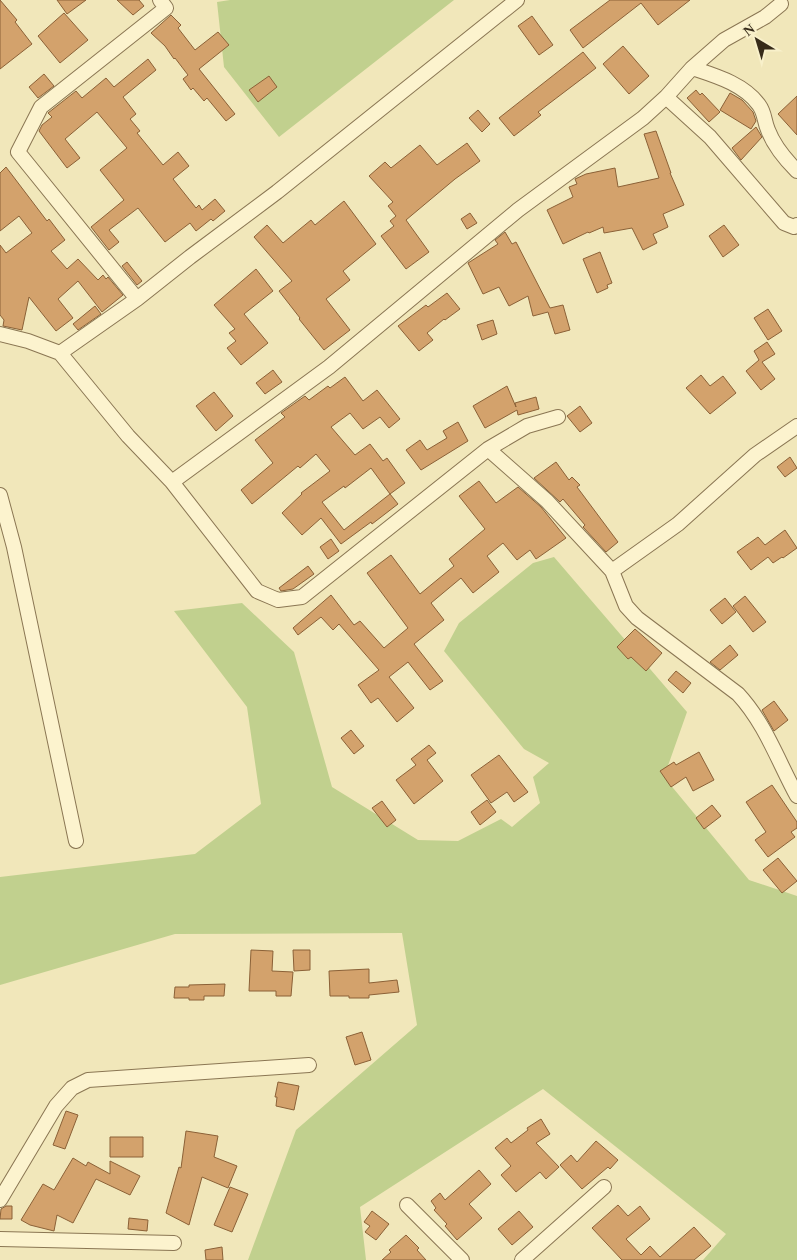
<svg xmlns="http://www.w3.org/2000/svg" width="797" height="1260" viewBox="0 0 797 1260" font-family="'Times New Roman',serif">
<style>
.green{fill:#c1d08e}
.building{fill:#d3a26c;stroke:#8b6137}
.lines{fill:none;stroke-linecap:round;stroke-linejoin:round}
.street-casing{stroke:#8a7653;stroke-width:16}
.street{stroke:#fcf3ce;stroke-width:14}
</style>
<rect width="100%" height="100%" fill="#f1e7ba"/>
<path class="green" d="M 230,0 L 454,0 L 279,137 L 224,67 L 217,2 Z
M 554,557 L 687,712 L 664,777 L 749,880 L 797,896 L 797,1260 L 703,1260 L 726,1234 L 543,1089 L 360,1207 L 366,1260 L 248,1260 L 296,1130 L 417,1025 L 402,933 L 175,934 L 0,985 L 0,877 L 195,854 L 261,804 L 247,707 L 174,611 L 242,603 L 294,652 L 332,787 L 418,840 L 458,841 L 501,819 L 512,827 L 540,803 L 533,777 L 549,763 L 524,749 L 444,651 L 459,623 L 533,563 Z"/>
<path class="building" d="M 0,0 L 17,20 L 15,22 L 32,44 L 0,69 Z
M 57,0 L 86,0 L 67,14 Z
M 117,0 L 139,0 L 144,6 L 133,15 Z
M 610,0 L 690,0 L 658,25 L 641,3 L 583,48 L 570,30 Z
M 64,13 L 88,40 L 60,63 L 38,36 Z
M 171,15 L 181,25 L 178,28 L 195,50 L 218,32 L 229,45 L 199,69 L 235,114 L 226,121 L 207,98 L 204,101 L 193,88 L 191,90 L 183,79 L 188,75 L 175,58 L 174,59 L 165,46 L 151,33 Z
M 532,16 L 553,45 L 539,55 L 518,26 Z
M 623,46 L 649,76 L 629,94 L 603,64 Z
M 583,52 L 596,68 L 538,112 L 541,115 L 514,136 L 499,118 Z
M 148,59 L 156,70 L 123,97 L 136,114 L 130,119 L 140,131 L 137,133 L 163,165 L 178,152 L 189,166 L 173,179 L 196,208 L 199,205 L 202,210 L 215,199 L 225,211 L 213,221 L 211,219 L 196,231 L 190,223 L 165,242 L 138,208 L 109,230 L 119,242 L 109,250 L 91,227 L 124,200 L 100,170 L 127,148 L 97,112 L 65,139 L 80,158 L 67,168 L 39,131 L 42,125 L 52,117 L 48,113 L 76,91 L 82,98 L 106,78 L 114,87 Z
M 44,74 L 54,86 L 38,98 L 29,87 Z
M 269,76 L 277,87 L 258,102 L 249,90 Z
M 696,90 L 700,95 L 702,93 L 720,112 L 709,122 L 687,98 Z
M 730,93 L 742,100 L 753,112 L 756,121 L 751,129 L 720,110 Z
M 797,96 L 797,135 L 778,114 Z
M 478,110 L 490,124 L 482,132 L 469,118 Z
M 756,127 L 762,137 L 741,160 L 732,148 Z
M 656,131 L 671,173 L 670,173 L 684,205 L 663,214 L 668,227 L 653,234 L 657,243 L 643,250 L 632,228 L 604,233 L 603,227 L 589,233 L 588,232 L 563,244 L 547,210 L 573,197 L 569,187 L 577,184 L 575,179 L 586,174 L 615,168 L 618,187 L 659,178 L 644,134 Z
M 467,143 L 480,161 L 455,179 L 406,220 L 429,252 L 406,269 L 381,236 L 394,226 L 390,221 L 396,216 L 388,206 L 393,202 L 369,176 L 385,162 L 391,168 L 420,145 L 437,165 Z
M 6,167 L 47,221 L 49,219 L 65,240 L 51,251 L 67,269 L 78,259 L 98,280 L 103,275 L 106,279 L 108,277 L 123,295 L 102,312 L 78,281 L 58,299 L 73,318 L 56,331 L 29,297 L 22,330 L 3,326 L 4,320 L 0,315 L 0,245 L 6,253 L 32,233 L 19,216 L 0,231 L 0,173 Z
M 344,201 L 376,244 L 343,271 L 350,280 L 326,299 L 350,330 L 324,350 L 299,319 L 300,318 L 279,291 L 292,281 L 254,237 L 267,225 L 283,243 L 311,220 L 315,225 Z
M 470,213 L 477,223 L 467,229 L 461,219 Z
M 724,225 L 739,245 L 723,257 L 709,236 Z
M 505,232 L 512,244 L 516,242 L 550,308 L 563,305 L 570,330 L 555,334 L 548,312 L 533,316 L 528,296 L 509,306 L 499,287 L 483,294 L 468,263 L 498,244 L 495,240 Z
M 600,252 L 612,283 L 607,285 L 608,288 L 597,293 L 583,259 Z
M 127,262 L 142,281 L 137,285 L 122,266 Z
M 256,269 L 273,291 L 244,314 L 268,343 L 241,365 L 227,348 L 236,341 L 229,333 L 235,329 L 214,305 Z
M 447,293 L 460,309 L 445,320 L 444,319 L 427,333 L 433,340 L 419,351 L 398,326 L 426,305 L 428,307 Z
M 95,306 L 101,314 L 78,330 L 73,324 Z
M 768,309 L 782,331 L 768,340 L 754,318 Z
M 493,320 L 497,334 L 482,340 L 477,325 Z
M 767,342 L 775,354 L 762,362 L 775,379 L 761,390 L 746,371 L 759,360 L 754,351 Z
M 273,370 L 282,382 L 265,394 L 256,383 Z
M 701,375 L 710,386 L 723,376 L 736,393 L 710,414 L 686,388 Z
M 345,377 L 363,401 L 377,390 L 400,419 L 389,428 L 380,417 L 363,429 L 350,413 L 331,427 L 355,455 L 370,444 L 383,461 L 387,458 L 405,483 L 390,494 L 371,468 L 345,488 L 344,486 L 322,502 L 344,530 L 390,494 L 398,504 L 372,524 L 371,522 L 341,544 L 321,518 L 302,535 L 282,513 L 302,494 L 301,493 L 330,471 L 316,454 L 300,468 L 298,466 L 252,504 L 241,490 L 273,463 L 255,440 L 285,417 L 281,413 L 305,396 L 309,400 L 328,386 L 330,388 Z
M 507,386 L 516,407 L 515,403 L 536,397 L 539,409 L 518,415 L 517,410 L 485,428 L 473,406 Z
M 214,392 L 233,416 L 216,431 L 196,406 Z
M 580,406 L 592,423 L 580,432 L 567,416 Z
M 458,422 L 468,441 L 421,470 L 406,450 L 420,440 L 427,450 L 447,438 L 443,431 Z
M 790,457 L 797,468 L 785,477 L 777,467 Z
M 556,462 L 569,480 L 572,477 L 580,485 L 577,487 L 618,542 L 606,552 L 583,527 L 585,525 L 563,499 L 560,502 L 534,478 Z
M 479,481 L 496,503 L 518,487 L 541,507 L 566,538 L 536,559 L 530,550 L 517,560 L 503,543 L 487,556 L 499,572 L 473,593 L 461,578 L 431,603 L 444,620 L 414,644 L 443,681 L 430,690 L 408,662 L 389,677 L 414,708 L 397,722 L 378,698 L 371,703 L 358,685 L 379,670 L 339,624 L 333,630 L 321,617 L 298,635 L 293,628 L 331,595 L 354,625 L 360,621 L 384,648 L 408,628 L 367,573 L 391,555 L 420,594 L 454,566 L 449,559 L 485,529 L 459,496 Z
M 785,530 L 797,548 L 783,558 L 782,557 L 773,563 L 768,557 L 751,570 L 737,552 L 758,537 L 765,545 Z
M 331,539 L 339,551 L 328,559 L 320,547 Z
M 308,566 L 314,574 L 293,589 L 281,591 L 279,588 Z
M 745,596 L 766,622 L 753,632 L 733,606 Z
M 725,598 L 736,612 L 722,624 L 710,610 Z
M 635,629 L 662,653 L 646,671 L 631,657 L 628,659 L 617,647 Z
M 730,645 L 738,655 L 720,670 L 710,662 Z
M 676,671 L 691,683 L 683,693 L 668,680 Z
M 774,701 L 788,720 L 774,731 L 762,710 Z
M 351,730 L 364,746 L 354,754 L 341,738 Z
M 429,745 L 436,753 L 427,760 L 443,781 L 414,804 L 396,780 L 416,765 L 411,759 Z
M 699,752 L 714,780 L 693,791 L 686,777 L 671,787 L 660,771 L 674,762 L 676,765 Z
M 499,755 L 528,792 L 514,802 L 507,792 L 491,803 L 471,775 Z
M 772,785 L 797,822 L 797,828 L 791,832 L 795,837 L 768,857 L 755,840 L 766,832 L 746,802 Z
M 487,800 L 496,812 L 480,825 L 471,812 Z
M 382,801 L 396,820 L 387,827 L 372,808 Z
M 712,805 L 721,816 L 704,829 L 696,818 Z
M 778,858 L 797,881 L 782,893 L 763,870 Z
M 251,950 L 273,951 L 272,971 L 293,972 L 291,996 L 276,996 L 276,991 L 249,991 Z
M 293,950 L 310,950 L 310,970 L 294,971 Z
M 369,969 L 369,983 L 397,980 L 399,992 L 369,995 L 369,998 L 349,998 L 349,996 L 330,996 L 329,971 Z
M 225,984 L 224,996 L 204,996 L 204,1000 L 189,1000 L 189,998 L 174,998 L 175,987 L 189,987 L 189,985 Z
M 362,1032 L 371,1060 L 355,1065 L 346,1037 Z
M 278,1082 L 299,1086 L 294,1110 L 276,1106 L 277,1097 L 275,1097 Z
M 66,1111 L 78,1115 L 65,1149 L 53,1145 Z
M 541,1119 L 550,1134 L 536,1143 L 559,1167 L 546,1179 L 540,1172 L 516,1192 L 501,1175 L 511,1166 L 495,1148 L 507,1138 L 511,1143 L 528,1130 L 527,1128 Z
M 186,1131 L 218,1136 L 214,1157 L 237,1166 L 228,1188 L 202,1177 L 189,1225 L 166,1213 L 179,1167 L 181,1168 Z
M 110,1137 L 143,1137 L 143,1157 L 110,1157 Z
M 596,1141 L 618,1160 L 610,1169 L 608,1167 L 582,1189 L 560,1165 L 571,1155 L 577,1162 Z
M 73,1158 L 86,1166 L 88,1162 L 110,1174 L 110,1161 L 140,1176 L 130,1195 L 96,1179 L 73,1223 L 57,1215 L 54,1231 L 30,1225 L 21,1220 L 43,1184 L 54,1190 Z
M 479,1170 L 491,1184 L 469,1204 L 482,1218 L 457,1240 L 445,1226 L 447,1224 L 434,1210 L 436,1208 L 431,1201 L 440,1193 L 445,1200 Z
M 230,1187 L 248,1194 L 232,1232 L 214,1225 Z
M 618,1205 L 628,1216 L 640,1206 L 650,1219 L 626,1239 L 641,1255 L 650,1246 L 660,1257 L 694,1227 L 711,1246 L 694,1260 L 622,1260 L 592,1228 Z
M 6,1206 L 12,1206 L 12,1219 L 0,1219 L 1,1209 Z
M 372,1211 L 389,1224 L 376,1240 L 365,1232 L 370,1226 L 364,1222 Z
M 519,1211 L 533,1227 L 512,1245 L 498,1229 Z
M 129,1218 L 148,1220 L 147,1231 L 128,1229 Z
M 406,1235 L 419,1248 L 417,1250 L 426,1260 L 382,1260 L 391,1252 L 389,1250 Z
M 222,1247 L 223,1260 L 206,1260 L 205,1250 Z"/>
<g class="lines">
<g class="street-casing">
<path id="street" d="M 692,68 C 716,76 744,84 759,105 C 765,113 764,121 768,130 C 774,146 785,159 797,171
M 666,97 L 710,137 L 784,223 L 794,227 L 797,225
M 137,299 L 18,152 L 41,107 L 166,8 L 160,0
M 0,334 L 28,341 L 60,353 L 128,436 L 172,482 L 257,591 L 278,600 L 302,597 L 488,449 L 527,426 L 558,417
M 60,353 L 137,299 L 190,257 L 277,192 L 517,0
M 488,449 L 547,501 L 612,571 L 626,606 L 637,618 L 738,694 C 765,723 778,761 797,796
M 172,482 L 329,367 L 518,210 L 643,118 L 666,97 L 692,68 L 724,40 L 765,17 L 781,4
M 0,495 L 14,547 L 76,841
M 612,571 L 678,524 L 755,455 L 797,426
M 0,1200 L 56,1106 L 72,1088 L 88,1080 L 309,1065
M 407,1205 L 462,1260
M 0,1239 L 174,1243
M 522,1260 L 604,1187"/>
</g>
<use href="#street" class="street"/>
</g>
<g transform="translate(757 40) rotate(322)" stroke="#f8f0ca" stroke-width="4" paint-order="stroke">
<path d="M0-4L9 19L0 12L-9 19Z" fill="#372b19"/>
<text y="-8" font-size="14" font-weight="bold" text-anchor="middle" fill="#372b19">N</text>
</g>
</svg>
